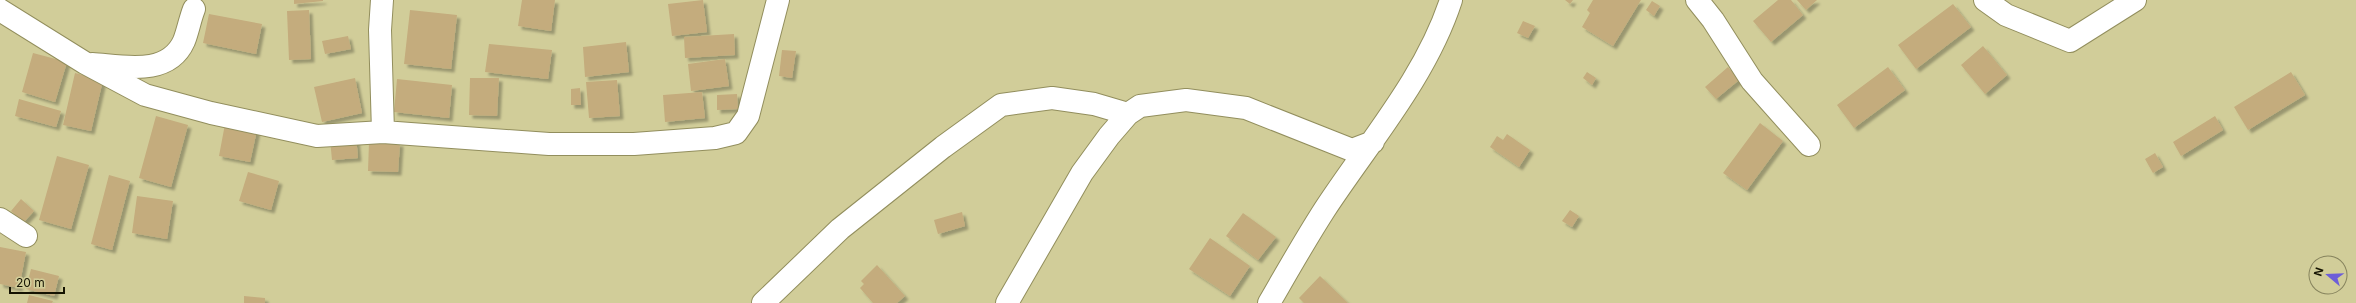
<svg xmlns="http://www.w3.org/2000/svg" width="2356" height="303" viewBox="0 0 2356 303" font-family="Inter,sans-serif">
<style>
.building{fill:#c4ac7d;filter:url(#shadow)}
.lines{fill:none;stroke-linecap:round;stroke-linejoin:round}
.minor-casing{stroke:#928e5d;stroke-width:24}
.minor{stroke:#fff;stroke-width:22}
</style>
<defs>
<filter id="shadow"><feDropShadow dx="3.5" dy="3.5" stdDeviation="1" flood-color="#0004"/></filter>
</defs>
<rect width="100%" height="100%" fill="#d1cd99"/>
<path class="building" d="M 294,0 L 323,0 L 323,1 L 294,4 Z
M 522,0 L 555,0 L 551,31 L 518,26 Z
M 703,0 L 707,32 L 672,36 L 668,4 Z
M 1565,0 L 1573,0 L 1570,4 Z
M 1593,0 L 1641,0 L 1613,46 L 1582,27 L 1590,13 L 1587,10 Z
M 1778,0 L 1791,0 L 1803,15 L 1771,42 L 1753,21 Z
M 1797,0 L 1817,0 L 1806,10 Z
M 1652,1 L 1660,6 L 1654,16 L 1646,10 Z
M 1953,4 L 1971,27 L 1916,69 L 1898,45 Z
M 309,10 L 311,59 L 289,60 L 287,11 Z
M 410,10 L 457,15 L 451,69 L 404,64 Z
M 209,14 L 262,24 L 256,54 L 203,43 Z
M 1523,21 L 1535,26 L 1528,38 L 1517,33 Z
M 734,34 L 735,55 L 685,58 L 684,37 Z
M 348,36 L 351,49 L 325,54 L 322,41 Z
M 626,42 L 629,72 L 585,77 L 583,47 Z
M 489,44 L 552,50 L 548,79 L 485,72 Z
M 1983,46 L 2007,75 L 1985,94 L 1961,65 Z
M 782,50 L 796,51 L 792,78 L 779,76 Z
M 33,53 L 67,62 L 55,102 L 22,92 Z
M 725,59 L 729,86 L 691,91 L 688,64 Z
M 1728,67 L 1739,80 L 1716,99 L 1705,87 Z
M 1888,67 L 1905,90 L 1854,128 L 1837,105 Z
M 1587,72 L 1596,78 L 1592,85 L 1583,78 Z
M 2291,72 L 2305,95 L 2248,130 L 2234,107 Z
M 75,73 L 103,80 L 91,131 L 63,125 Z
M 355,78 L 362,113 L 322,122 L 314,87 Z
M 470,78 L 499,78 L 497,116 L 469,115 Z
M 397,79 L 452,85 L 449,118 L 394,112 Z
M 617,80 L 620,116 L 589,118 L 586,82 Z
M 580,88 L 581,105 L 571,105 L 571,89 Z
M 702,92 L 705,118 L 665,122 L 663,95 Z
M 737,94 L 738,109 L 717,110 L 717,95 Z
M 19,99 L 61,111 L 56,127 L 15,116 Z
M 156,116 L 188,125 L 171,187 L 139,178 Z
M 2215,116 L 2223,130 L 2181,156 L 2173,142 Z
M 1760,123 L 1783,141 L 1747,190 L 1723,173 Z
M 225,124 L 257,130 L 250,162 L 219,156 Z
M 1507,134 L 1530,150 L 1519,167 L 1490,147 L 1497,136 L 1503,140 Z
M 356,136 L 358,158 L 332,160 L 330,139 Z
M 369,142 L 400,143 L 398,172 L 368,171 Z
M 2155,153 L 2163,167 L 2153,173 L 2145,159 Z
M 57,156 L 89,165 L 71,229 L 39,220 Z
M 248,172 L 279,181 L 271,210 L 239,201 Z
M 109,175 L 130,181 L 112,250 L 91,244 Z
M 137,196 L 173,201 L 167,239 L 132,233 Z
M 21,199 L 34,211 L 23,223 L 11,211 Z
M 1570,210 L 1579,216 L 1572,227 L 1562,221 Z
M 962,212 L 965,226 L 938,234 L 934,220 Z
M 1243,213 L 1276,237 L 1258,260 L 1226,236 Z
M 1210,238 L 1250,266 L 1230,296 L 1189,269 Z
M 0,247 L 26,252 L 19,288 L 0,284 Z
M 877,265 L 905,296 L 897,303 L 873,303 L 860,288 L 864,284 L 861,281 Z
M 31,269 L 59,276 L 54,296 L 26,289 Z
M 1320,276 L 1348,303 L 1304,303 L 1299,298 Z
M 29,295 L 53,301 L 52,303 L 27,303 Z
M 244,296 L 265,298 L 265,303 L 244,303 Z"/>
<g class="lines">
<g class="minor-casing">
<path id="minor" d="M 382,0 L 380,30 L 383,132
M 1697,0 L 1713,20 L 1752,81 L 1809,145
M 1985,0 L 2006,15 L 2070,41 L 2135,0
M 0,10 L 85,63 L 145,95 L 211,113 L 317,136 L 383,132 L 549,144 L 634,144 L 715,138 L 736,133 L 748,116 L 778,0
M 92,64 C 123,66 168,77 184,41 C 188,31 190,19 194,9
M 0,219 L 26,236
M 763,303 L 840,229 L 943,147 L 1001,105 L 1052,98 L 1094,104 L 1128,114
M 1007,303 L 1082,173 L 1109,136 L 1128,114 L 1140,106 L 1186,100 L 1246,108 L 1352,150 L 1373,142
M 1269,303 C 1287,272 1305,240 1325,209 C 1369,142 1426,77 1451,0"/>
</g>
<use href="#minor" class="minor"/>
</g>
<g transform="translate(2328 275) rotate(289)"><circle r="19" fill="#d1cd99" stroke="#86835d"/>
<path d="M0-3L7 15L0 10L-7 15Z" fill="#6d5ed8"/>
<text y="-6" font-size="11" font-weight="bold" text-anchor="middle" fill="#151302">N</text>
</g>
<path d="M10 287v6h54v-6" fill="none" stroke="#151302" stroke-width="2"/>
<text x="16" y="287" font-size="12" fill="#151302" stroke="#d1cd99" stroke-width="3" paint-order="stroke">20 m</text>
</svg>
